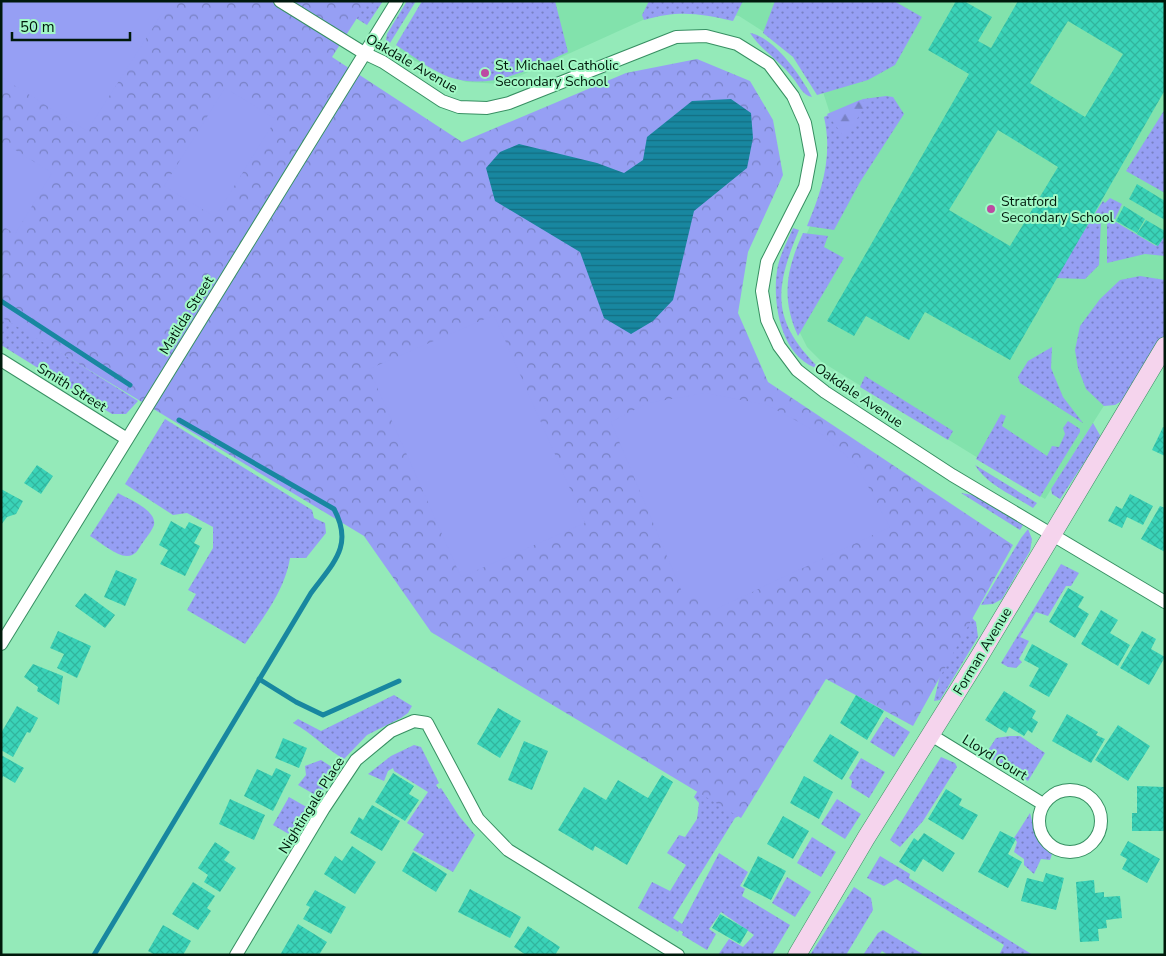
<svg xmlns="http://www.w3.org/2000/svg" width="1166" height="956" viewBox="0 0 1166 956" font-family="'Nunito Sans',sans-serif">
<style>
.built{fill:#82e2ac}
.grass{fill:url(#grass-dots)}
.forest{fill:url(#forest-firs)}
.park{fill:url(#park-crowns)}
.pitch{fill:#969ff4}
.water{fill:url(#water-rules)}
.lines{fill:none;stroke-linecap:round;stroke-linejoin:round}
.stream{stroke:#1887a0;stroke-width:5}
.building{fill:url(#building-cross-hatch);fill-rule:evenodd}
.street-casing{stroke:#378f62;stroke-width:14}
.secondary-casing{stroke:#378f62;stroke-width:19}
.street{stroke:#fff;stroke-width:12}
.secondary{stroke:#f5d4ed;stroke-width:18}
.poi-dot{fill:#bd49a2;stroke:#a1f8c6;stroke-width:2}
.labels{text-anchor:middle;stroke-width:4;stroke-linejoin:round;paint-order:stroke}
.street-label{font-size:14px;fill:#00190b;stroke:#a1f8c6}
.poi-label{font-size:14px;fill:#00190b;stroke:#a1f8c6;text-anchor:start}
</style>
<defs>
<pattern id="grass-dots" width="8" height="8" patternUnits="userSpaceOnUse" patternTransform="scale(1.25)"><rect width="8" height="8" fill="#969ff4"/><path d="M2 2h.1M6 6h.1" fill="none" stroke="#7881c4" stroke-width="1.8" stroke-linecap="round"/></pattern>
<pattern id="forest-firs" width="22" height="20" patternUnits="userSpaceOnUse" patternTransform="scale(1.25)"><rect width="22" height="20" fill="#969ff4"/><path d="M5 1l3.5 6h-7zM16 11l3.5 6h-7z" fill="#7881c4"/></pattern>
<pattern id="park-crowns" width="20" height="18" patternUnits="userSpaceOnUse" patternTransform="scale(1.25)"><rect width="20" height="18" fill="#969ff4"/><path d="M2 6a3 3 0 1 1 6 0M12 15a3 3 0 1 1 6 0" fill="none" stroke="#7881c4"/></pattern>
<pattern id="water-rules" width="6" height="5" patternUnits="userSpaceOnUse" patternTransform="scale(1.25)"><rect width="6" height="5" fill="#1887a0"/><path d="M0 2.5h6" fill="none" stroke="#136e81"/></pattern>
<pattern id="building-cross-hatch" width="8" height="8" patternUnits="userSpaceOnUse" patternTransform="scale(1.25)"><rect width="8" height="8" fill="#3ad3b8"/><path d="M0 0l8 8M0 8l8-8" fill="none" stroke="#31b59d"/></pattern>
</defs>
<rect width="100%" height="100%" fill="#94eab9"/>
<path class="built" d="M 429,1 L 1165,1 L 1165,309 L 1045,499 L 822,362 L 807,347 L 794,321 L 793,266 L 842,151 L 814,64 L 739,16 L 676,5 L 502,84 L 466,82 L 396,53 Z"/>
<path class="grass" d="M 328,1 L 383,1 L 367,25 Z
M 407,1 L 416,1 L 390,43 L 386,40 L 387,34 Z
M 422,1 L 555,1 L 568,52 C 530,69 491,91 449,77 C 430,70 413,56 396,45 Z
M 649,1 L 743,1 L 733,21 C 699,13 678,10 644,20 L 642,15 Z
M 775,1 L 894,1 L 922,17 L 895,65 L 868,80 L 817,95 L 793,57 L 763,33 Z
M 750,33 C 774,37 801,76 812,97 C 802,95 799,85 793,78 C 780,61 761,50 750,33 Z
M 886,96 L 893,97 L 904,114 L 860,182 L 834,230 L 807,226 C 822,191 833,156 824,117 L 863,99 Z
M 1165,109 L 1165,193 L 1126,171 Z
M 1110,198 L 1122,204 L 1114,221 L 1156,246 L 1165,233 L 1165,256 L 1145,254 L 1107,263 L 1107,221 L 1101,221 L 1099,265 L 1085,279 L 1054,278 L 1103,201 L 1105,203 Z
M 793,228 L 799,230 C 774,290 771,321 820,369 C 782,360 772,305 777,271 C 779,256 787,242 793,228 Z
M 803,233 L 828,236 L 824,247 L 844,258 L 798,336 C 781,298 786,270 803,233 Z
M 1140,276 L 1165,280 L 1165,334 L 1125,399 L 1115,405 L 1104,406 L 1086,389 L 1078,368 L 1075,350 L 1080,326 L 1100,299 L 1120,280 Z
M 1,315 L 138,401 L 126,414 L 112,414 L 1,345 Z
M 1052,347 L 1051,368 L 1063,397 L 1083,423 L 1020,383 L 1018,377 L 1028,361 Z
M 865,376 L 953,431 L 948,440 L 860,387 Z
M 1001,414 L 1006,416 L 1002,426 L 1047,456 L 1052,446 L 1059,447 L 1065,434 L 1063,428 L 1068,421 L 1080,429 L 1080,432 L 1040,497 L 976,459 Z
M 165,419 L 312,510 L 314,518 L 325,523 L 326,533 L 306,558 L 290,558 C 285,590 263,618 245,644 L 187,610 L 196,594 L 188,590 L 213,548 L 213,527 L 187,513 L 173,515 L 125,484 Z
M 1093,423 L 1101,437 L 1060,499 L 1052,494 L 1051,489 Z
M 975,465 L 1037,503 L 1033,508 C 1014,496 986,484 975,465 Z
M 118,493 C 128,499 157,510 154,525 C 152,531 145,539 141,545 C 138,550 135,556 127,556 C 116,556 100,542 90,536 Z
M 961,493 L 973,495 L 1023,525 L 1020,530 Z
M 1028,529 L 1032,539 L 1030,551 L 1002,599 L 993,604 L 981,605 L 1021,538 Z
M 1061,564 L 1079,573 L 1071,586 L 1066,586 L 1048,616 L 1036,612 L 1020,637 L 1029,641 L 1019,659 L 1022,662 L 1016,668 L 1008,667 L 1001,663 Z
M 972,618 L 976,622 L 978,637 L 940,700 L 934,701 L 941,671 Z
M 394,695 L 412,706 L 408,713 L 401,718 L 367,735 L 344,759 C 325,748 312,733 293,723 L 298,719 L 321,731 Z
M 886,717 L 910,732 L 894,757 L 870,742 Z
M 1010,736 L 1020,736 L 1045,753 L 1028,781 L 985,755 L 996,738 Z
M 414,745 L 421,747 L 439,783 L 436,785 L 439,789 L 441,788 L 459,816 L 475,835 L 453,872 L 413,850 L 424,834 L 407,823 L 428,792 L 394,771 L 393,768 L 388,771 L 384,781 L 368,774 L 391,756 Z
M 941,757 L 955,763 L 957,767 L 923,821 L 900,847 L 890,840 Z
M 861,758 L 885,772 L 869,798 L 851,787 L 852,781 L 849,778 Z
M 321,760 L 335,769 L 319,797 L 298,785 L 306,775 L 305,766 Z
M 703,782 L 742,814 L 735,818 L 673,918 L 682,924 L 719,853 L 748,872 L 740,886 L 745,889 L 742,896 L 790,925 L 772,955 L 718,955 L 729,939 L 743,947 L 754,935 L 721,912 L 709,929 L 716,934 L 707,950 L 682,935 L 683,932 L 679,930 L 678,932 L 638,908 L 652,882 L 670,891 L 686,865 L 667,853 L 679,835 L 685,837 L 697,819 L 699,803 L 694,797 Z
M 289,797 L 310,809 L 294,837 L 273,825 Z
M 837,799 L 861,814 L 845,839 L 821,824 Z
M 1030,813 L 1036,836 L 1052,854 L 1050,860 L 1041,859 L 1034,874 L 1024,865 L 1024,859 L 1014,852 L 1017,842 L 1014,838 Z
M 812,837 L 836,852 L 821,877 L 797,863 Z
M 880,856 L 910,874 L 909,878 L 1033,955 L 999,955 L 1004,945 L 906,885 L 896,879 L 884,886 L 867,878 Z
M 787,877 L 811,892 L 795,917 L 772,903 Z
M 854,887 L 871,898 L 873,910 L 846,955 L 810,955 Z
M 883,930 L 924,955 L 888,955 L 882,951 L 879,955 L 863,955 L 878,933 Z"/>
<path class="forest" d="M 860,100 L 867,103 L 845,138 L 827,114 Z"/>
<path class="park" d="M 1,1 L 368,1 L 332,57 L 462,142 L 626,73 L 697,59 L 750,81 L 773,120 L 783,175 L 748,252 L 738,313 L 768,382 L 1013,545 L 913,726 L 826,679 L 741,818 L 431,632 L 364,536 L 1,317 Z"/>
<path class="pitch" d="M 1,1 L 164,1 L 168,4 L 87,131 L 1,77 Z
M 225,88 L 276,119 L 215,217 L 164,186 Z
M 4,143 L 52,173 L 15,234 L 1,225 L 1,148 Z
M 494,315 L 585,523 L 461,577 L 369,369 Z
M 706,393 L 767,405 L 821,434 L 856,464 L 890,527 L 716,609 L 682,592 L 611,422 L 648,403 Z"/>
<path class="water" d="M 731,99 L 751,113 L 753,138 L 747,168 L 694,211 L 673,300 L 653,321 L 631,334 L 604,318 L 580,252 L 495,201 L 486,168 L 500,152 L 519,144 L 597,163 L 624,173 L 643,160 L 647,137 L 692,101 Z"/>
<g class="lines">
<path class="stream" d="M 1,301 L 130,385
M 259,679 L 296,702 L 323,715 L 399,681
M 94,955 L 311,593 C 333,563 354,546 334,509 L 179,420"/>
</g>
<path class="building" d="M 956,1 L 964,1 L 992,17 L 978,41 L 991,48 L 1018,1 L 1165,1 L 1165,90 L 1010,360 L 925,312 L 909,340 L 866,316 L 854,336 L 827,321 L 969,74 L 928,50 ZM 1068,21 L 1123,54 L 1085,117 L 1030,83 ZM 998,130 L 1058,167 L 1010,246 L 949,210 Z
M 1137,184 L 1165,201 L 1165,220 L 1129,199 Z
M 1124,206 L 1145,219 L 1137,233 L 1116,221 Z
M 1146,220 L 1165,231 L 1165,236 L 1158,246 L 1137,234 Z
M 1163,427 L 1165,428 L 1165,456 L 1152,450 Z
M 37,465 L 53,476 L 41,494 L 24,483 Z
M 1,489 L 23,501 L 16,514 L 7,517 L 1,525 Z
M 1130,494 L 1153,506 L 1143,525 L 1127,517 L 1122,528 L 1108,521 L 1116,506 L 1122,509 Z
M 1160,506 L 1165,508 L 1165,552 L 1141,539 Z
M 171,521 L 185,529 L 189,522 L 202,528 L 194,543 L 200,546 L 185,576 L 160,564 L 168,550 L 159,545 Z
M 116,570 L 137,579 L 125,606 L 104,597 Z
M 1068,588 L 1084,597 L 1078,607 L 1089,614 L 1075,638 L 1049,622 Z
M 85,593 L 115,615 L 105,628 L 75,606 Z
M 1101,610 L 1118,620 L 1110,633 L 1130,645 L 1118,666 L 1081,644 Z
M 58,631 L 91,646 L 77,678 L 57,668 L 64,654 L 50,648 Z
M 1142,631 L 1156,639 L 1151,649 L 1165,657 L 1149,685 L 1120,668 Z
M 1032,644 L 1068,664 L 1049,697 L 1029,686 L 1039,668 L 1024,660 Z
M 33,664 L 63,676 L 59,705 L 37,691 L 38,687 L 24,677 Z
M 1004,691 L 1036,711 L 1032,718 L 1038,722 L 1032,733 L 1028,730 L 1024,736 L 1009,727 L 1006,733 L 985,720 Z
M 856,695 L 884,711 L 867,740 L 840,723 Z
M 17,706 L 38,718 L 30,733 L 27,732 L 13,757 L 1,750 L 1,733 Z
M 498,708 L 521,721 L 500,758 L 477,744 Z
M 1067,714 L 1098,732 L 1096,735 L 1105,739 L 1091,763 L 1052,741 Z
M 1118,725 L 1150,746 L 1128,781 L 1095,760 Z
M 830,734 L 859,752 L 842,780 L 813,761 Z
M 283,738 L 307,748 L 299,768 L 275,758 Z
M 524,741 L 548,751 L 532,790 L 508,780 Z
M 1,755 L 24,768 L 15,783 L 3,776 L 1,780 Z
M 276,768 L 291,775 L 273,811 L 244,796 L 257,769 L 272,776 Z
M 393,773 L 414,786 L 409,794 L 419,800 L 405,821 L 375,802 Z
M 662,775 L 673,782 L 627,865 L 595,846 L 593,851 L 558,830 L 584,787 L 606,800 L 618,780 L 648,798 Z
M 804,776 L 833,792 L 819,819 L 790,803 Z
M 1137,786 L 1165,787 L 1164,831 L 1132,831 L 1132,813 L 1137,813 Z
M 946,789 L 962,799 L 959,805 L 978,815 L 963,840 L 928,819 Z
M 230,799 L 265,815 L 254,840 L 219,824 Z
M 372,805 L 400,821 L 382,851 L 350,833 L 359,817 L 363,820 Z
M 783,816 L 809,831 L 793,859 L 767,844 Z
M 1000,831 L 1016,839 L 1008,854 L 1022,862 L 1008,888 L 978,872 Z
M 924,833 L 955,853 L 943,872 L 923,859 L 915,872 L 899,862 L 914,838 L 918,841 Z
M 1128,841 L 1160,859 L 1147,883 L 1122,869 L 1127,859 L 1120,855 Z
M 215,842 L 230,852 L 224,860 L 236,868 L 220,892 L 204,882 L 208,875 L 198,868 Z
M 352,846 L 376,862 L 355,894 L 324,874 L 335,856 L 342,861 Z
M 413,852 L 447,874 L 436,892 L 402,871 Z
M 758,856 L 786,871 L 771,900 L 743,886 Z
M 1046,873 L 1064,878 L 1056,910 L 1021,901 L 1027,878 L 1043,882 Z
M 1094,880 L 1095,893 L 1104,892 L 1104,897 L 1120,896 L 1122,918 L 1106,920 L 1107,928 L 1098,929 L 1099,941 L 1080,942 L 1076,882 Z
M 193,882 L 215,896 L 207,908 L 211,911 L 198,930 L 172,914 Z
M 470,889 L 521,917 L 510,938 L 458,912 Z
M 315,890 L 346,907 L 331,934 L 303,919 L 310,907 L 306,905 Z
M 720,914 L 748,930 L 740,944 L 712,928 Z
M 298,924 L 327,942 L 319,955 L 280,955 Z
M 163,925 L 191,941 L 183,955 L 155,955 L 148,951 Z
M 528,926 L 560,947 L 555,955 L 526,955 L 514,947 Z"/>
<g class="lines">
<g class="street-casing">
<path id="street" d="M 280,1 L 364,53 L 383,62 L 442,101 L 459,107 L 487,108 L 509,103 L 676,37 L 706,36 L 737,44 L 769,64 L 793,96 L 805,123 L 811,155 L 805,187 L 767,262 L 762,291 L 767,320 L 779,346 L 797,370 L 825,392 L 952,475 L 1165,602
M 1,360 L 127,439
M 1,644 L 397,1
M 931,735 L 1043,804
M1039 821a31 31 0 1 1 62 0a31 31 0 1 1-62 0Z
M 236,955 L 324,808 L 356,760 L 391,731 L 414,721 L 427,723 L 478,819 L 508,850 L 678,955"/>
</g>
<g class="secondary-casing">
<path id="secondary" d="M 797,955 L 866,838 L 979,657 L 1165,346"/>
</g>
<use href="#street" class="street"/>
<use href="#secondary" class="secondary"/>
</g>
<g class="poi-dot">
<circle cx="485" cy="73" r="5"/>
<circle cx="991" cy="209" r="5"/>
</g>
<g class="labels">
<g class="street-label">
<text transform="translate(412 63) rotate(30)" y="5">Oakdale Avenue</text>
<text transform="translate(186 315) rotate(-58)" y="5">Matilda Street</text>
<text transform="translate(72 387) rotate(32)" y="5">Smith Street</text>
<text transform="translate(859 395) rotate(34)" y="5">Oakdale Avenue</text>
<text transform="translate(982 651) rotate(-59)" y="5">Forman Avenue</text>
<text transform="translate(995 757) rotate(32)" y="5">Lloyd Court</text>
<text transform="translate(311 805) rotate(-58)" y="5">Nightingale Place</text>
</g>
<g class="poi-label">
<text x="495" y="70">St. Michael Catholic<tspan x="495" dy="16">Secondary School</tspan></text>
<text x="1001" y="206">Stratford<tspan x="1001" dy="16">Secondary School</tspan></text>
</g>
</g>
<rect width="1166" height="956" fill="none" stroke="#00190b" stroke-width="5"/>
<path d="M12 32v8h118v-8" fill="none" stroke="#00190b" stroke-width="2.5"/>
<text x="20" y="32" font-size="15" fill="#00190b" stroke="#a1f8c6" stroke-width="4" paint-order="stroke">50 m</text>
</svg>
